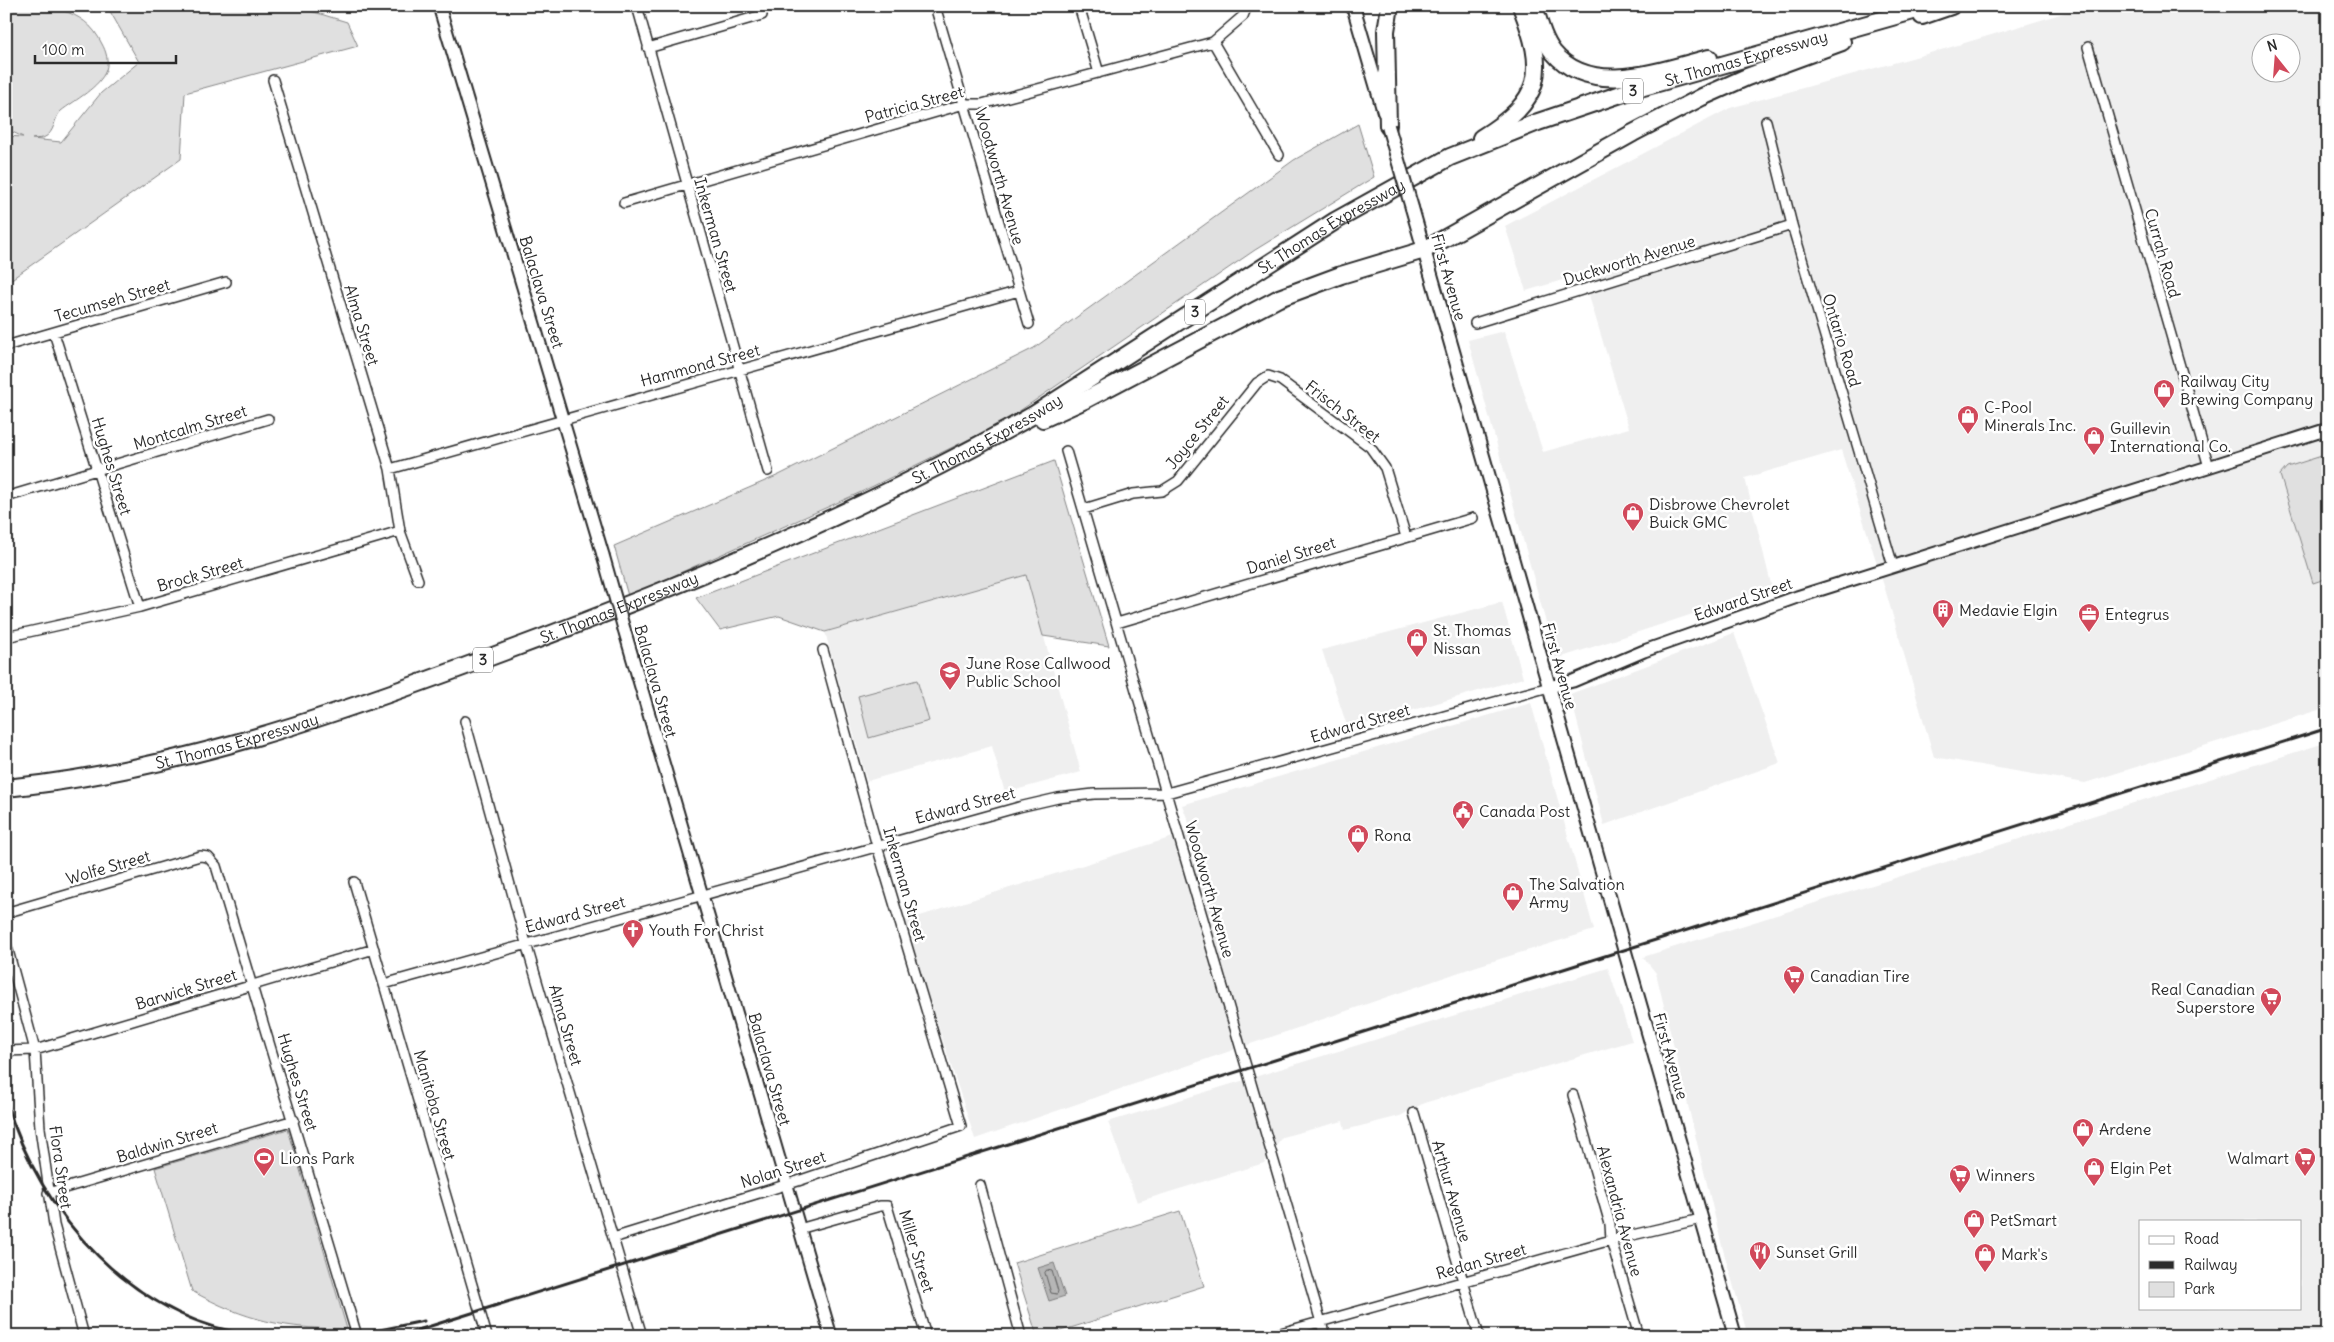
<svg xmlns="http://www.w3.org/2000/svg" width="2334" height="1342" viewBox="0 0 2334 1342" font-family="Delius,sans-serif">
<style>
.built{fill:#efefef;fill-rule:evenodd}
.green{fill:#e0e0e0;stroke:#868686}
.water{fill:#b6b6b6;stroke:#7e7e7e}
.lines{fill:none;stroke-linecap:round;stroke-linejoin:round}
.shore{stroke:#636363;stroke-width:1}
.minor-casing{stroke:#2b2b2b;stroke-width:12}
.tertiary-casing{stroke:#2b2b2b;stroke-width:15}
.secondary-casing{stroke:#2b2b2b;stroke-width:16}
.motorway-casing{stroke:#2b2b2b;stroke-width:20}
.minor{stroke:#fff;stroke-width:9}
.tertiary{stroke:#fff;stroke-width:11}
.secondary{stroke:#fff;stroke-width:12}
.motorway{stroke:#fff;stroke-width:16}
.rail{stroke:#2b2b2b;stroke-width:3}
.tertiary-bridge-casing{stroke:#2b2b2b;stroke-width:15;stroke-linecap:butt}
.secondary-bridge-casing{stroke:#2b2b2b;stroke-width:16;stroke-linecap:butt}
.tertiary-bridge{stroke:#fff;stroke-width:11}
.secondary-bridge{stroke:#fff;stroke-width:12}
.labels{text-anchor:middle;stroke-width:5;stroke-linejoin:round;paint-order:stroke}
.shield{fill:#fff;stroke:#6b6b6b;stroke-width:1}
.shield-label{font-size:15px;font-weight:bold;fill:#2b2b2b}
.street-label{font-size:16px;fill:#2b2b2b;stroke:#fff}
.poi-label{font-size:16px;fill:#2b2b2b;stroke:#fff;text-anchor:start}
</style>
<rect width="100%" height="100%" fill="#fff"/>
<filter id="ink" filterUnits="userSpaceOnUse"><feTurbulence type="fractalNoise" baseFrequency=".02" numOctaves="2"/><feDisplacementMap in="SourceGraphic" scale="10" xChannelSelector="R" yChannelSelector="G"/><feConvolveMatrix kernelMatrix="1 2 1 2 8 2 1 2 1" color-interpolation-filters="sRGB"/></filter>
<g filter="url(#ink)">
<path class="built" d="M 2087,6 L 2328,6 L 2328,707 L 2085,783 L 1934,757 L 1885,589 L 1841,450 L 1745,478 L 1772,588 L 1556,659 L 1468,340 L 1504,331 L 1543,452 L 1629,428 L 1590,299 L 1586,273 L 1526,291 L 1505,226 L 1730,108 L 1948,48 ZM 2262,42 L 2292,42 L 2292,72 L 2262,72 Z
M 1027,575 L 1081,772 L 1005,793 L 992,746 L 867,781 L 825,632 Z
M 1502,602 L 1523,678 L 1348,729 L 1322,650 Z
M 1734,633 L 1780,763 L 1604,825 L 1570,694 Z
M 1531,703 L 1594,930 L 1477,966 L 975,1139 L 904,921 L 1192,831 L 1182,805 Z
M 2328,742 L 2328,1336 L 1748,1336 L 1722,1246 L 1656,973 L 1643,957 ZM 2140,1221 L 2300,1221 L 2300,1308 L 2140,1308 Z
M 1608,968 L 1632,1041 L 1424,1103 L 1400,1116 L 1345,1130 L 1343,1121 L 1282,1137 L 1264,1163 L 1137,1202 L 1108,1122 Z"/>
<path class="green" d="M 6,6 C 44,6 84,5 102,44 C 106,51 109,61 106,70 C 100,87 75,100 61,111 C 53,118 56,133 43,138 C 39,139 34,138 32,139 L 61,142 L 101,93 L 139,62 L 107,6 L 294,6 L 347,22 L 358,46 L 185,93 L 181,159 L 6,283 L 6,136 L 23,137 L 6,129 Z
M 1358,124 L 1374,177 L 1255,250 L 1002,423 L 859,493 L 628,596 L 614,546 L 779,475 L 1034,348 L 1294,160 Z
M 2328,454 L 2328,578 L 2313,583 L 2280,475 L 2287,467 Z
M 1054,461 L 1109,646 L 1043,636 L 1026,575 L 825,632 L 779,616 L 720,630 L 696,598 Z
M 917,680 L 929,721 L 869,738 L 858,696 Z
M 288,1129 L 347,1329 C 286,1329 246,1321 192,1291 L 155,1168 Z
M 1180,1211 L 1204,1286 L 1045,1336 L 1037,1336 L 1014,1263 Z"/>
<path class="water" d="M 1054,1263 L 1065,1296 L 1049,1301 L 1038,1268 Z"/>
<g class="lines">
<path class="shore" d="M 1047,1270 L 1052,1271 L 1058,1291 L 1057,1294 L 1051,1293 L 1045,1273 Z"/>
<g class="minor-casing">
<path id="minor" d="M 637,6 L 768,471
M 935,6 L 1029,324
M 1079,6 L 1099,73
M 1213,42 L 1279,155
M 2088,47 L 2209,467
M 648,48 L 762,15
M 273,80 L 390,469 L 400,531 L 418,580
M 1766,121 L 1792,225 L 1893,566
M 624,203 L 964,104 L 982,104 L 1213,42 L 1243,16 L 1247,6
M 1475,323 L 1792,225
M 54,333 L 140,607
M 6,346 L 226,282
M 1066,451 L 1325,1336
M 390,469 L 1019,291
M 6,497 L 268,419
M 1084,509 L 1133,494 L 1162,491 L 1178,481 L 1257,383 L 1268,376 L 1280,380 L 1370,447 L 1385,468 L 1406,537
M 1117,623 L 1473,518
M 6,637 L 140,607 L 400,531
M 465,721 L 529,954 L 642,1336
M 354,882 L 487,1336
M 6,915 L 12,911 L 200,856 L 208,857 L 216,866 L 357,1336
M 6,943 L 35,1050 L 40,1128 L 54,1225 L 84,1336
M 384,984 L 1019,807 L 1058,798 L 1094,794 L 1167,793 L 1549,687
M 6,1051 L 35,1050 L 374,949
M 1573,1095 L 1610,1224 L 1611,1240 L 1639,1336
M 1414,1113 L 1479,1336
M 980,1185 L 1021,1336
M 48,1193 L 294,1120
M 799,1229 L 880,1206 L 887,1206 L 926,1336
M 613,1238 L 798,1181 L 961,1126 L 877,846 L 823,650
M 1270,1336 L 1611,1240 L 1701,1219"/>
</g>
<g class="tertiary-casing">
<path id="tertiary" d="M 439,6 L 603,555
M 624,629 L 831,1336
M 1549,687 L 1573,681 L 1644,651 L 1797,597 L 2328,429"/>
</g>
<g class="secondary-casing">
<path id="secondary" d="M 1353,6 L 1384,112
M 1412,208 C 1521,584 1626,960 1735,1336"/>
</g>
<g class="motorway-casing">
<g id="motorway">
<path d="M 1534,6 C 1539,22 1543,39 1553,52 C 1591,98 1661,70 1709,58"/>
<path d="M 1922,16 L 1951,6"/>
<path d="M 1388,126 L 1386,31 L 1390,6"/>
<path d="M 1481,138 C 1543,100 1547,72 1521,6"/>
<path d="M 1043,419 L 1085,400 L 1279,298 L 1341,275 L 1424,250 L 1633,133 L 1702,97 L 1747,77 L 1842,42"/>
<path id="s1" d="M 6,788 C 177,771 341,713 501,653 C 684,585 865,511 1035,414 L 1335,221 L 1450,157 L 1538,122 L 1633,90 L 1931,6"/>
</g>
</g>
<use href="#minor" class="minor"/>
<use href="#tertiary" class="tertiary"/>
<use href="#secondary" class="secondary"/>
<use href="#motorway" class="motorway"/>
<path class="rail" d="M 6,1101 C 41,1217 133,1320 257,1336
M 350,1336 L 424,1321
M 399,1336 L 2328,728"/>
<g class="tertiary-bridge-casing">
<path id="tertiary-bridge" d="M 603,555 L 624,629"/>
</g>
<g class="secondary-bridge-casing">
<path id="secondary-bridge" d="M 1388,126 L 1412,208"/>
</g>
<use href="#tertiary-bridge" class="tertiary-bridge"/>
<use href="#secondary-bridge" class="secondary-bridge"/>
</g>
</g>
<defs>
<g id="shop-pin" transform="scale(1.125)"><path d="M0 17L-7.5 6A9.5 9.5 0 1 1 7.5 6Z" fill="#d1495b" stroke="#fff"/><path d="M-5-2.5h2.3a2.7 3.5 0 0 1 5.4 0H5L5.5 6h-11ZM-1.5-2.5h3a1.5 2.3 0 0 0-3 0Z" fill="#fff"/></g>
<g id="building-pin" transform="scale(1.125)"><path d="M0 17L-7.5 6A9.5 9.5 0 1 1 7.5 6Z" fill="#d1495b" stroke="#fff"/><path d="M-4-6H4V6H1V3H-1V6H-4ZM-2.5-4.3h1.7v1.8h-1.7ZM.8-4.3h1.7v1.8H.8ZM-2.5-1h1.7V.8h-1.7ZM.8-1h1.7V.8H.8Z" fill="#fff"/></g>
<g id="office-pin" transform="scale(1.125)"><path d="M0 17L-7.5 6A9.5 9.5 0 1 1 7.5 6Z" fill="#d1495b" stroke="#fff"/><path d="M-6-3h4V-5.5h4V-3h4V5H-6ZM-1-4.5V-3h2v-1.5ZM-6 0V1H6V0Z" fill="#fff"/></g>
<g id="school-pin" transform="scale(1.125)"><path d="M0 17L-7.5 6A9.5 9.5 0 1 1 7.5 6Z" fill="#d1495b" stroke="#fff"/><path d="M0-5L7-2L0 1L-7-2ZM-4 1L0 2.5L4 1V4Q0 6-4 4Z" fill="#fff"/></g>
<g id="civic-pin" transform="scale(1.125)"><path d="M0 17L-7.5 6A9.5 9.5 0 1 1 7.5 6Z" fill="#d1495b" stroke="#fff"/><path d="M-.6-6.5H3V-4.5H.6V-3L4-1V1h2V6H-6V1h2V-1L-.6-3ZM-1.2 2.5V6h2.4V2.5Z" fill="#fff"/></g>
<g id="church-pin" transform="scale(1.125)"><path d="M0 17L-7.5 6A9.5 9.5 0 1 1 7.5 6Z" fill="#d1495b" stroke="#fff"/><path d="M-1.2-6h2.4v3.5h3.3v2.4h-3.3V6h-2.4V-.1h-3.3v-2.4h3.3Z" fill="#fff"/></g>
<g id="supermarket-pin" transform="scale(1.125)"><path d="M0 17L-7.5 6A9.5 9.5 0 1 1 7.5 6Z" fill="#d1495b" stroke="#fff"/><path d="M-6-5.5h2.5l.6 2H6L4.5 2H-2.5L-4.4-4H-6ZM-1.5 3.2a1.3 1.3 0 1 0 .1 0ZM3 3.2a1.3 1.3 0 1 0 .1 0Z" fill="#fff"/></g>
<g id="stadium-pin" transform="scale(1.125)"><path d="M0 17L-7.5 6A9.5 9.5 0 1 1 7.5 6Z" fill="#d1495b" stroke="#fff"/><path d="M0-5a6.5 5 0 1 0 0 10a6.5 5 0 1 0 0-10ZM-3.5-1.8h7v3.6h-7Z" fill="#fff"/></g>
<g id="restaurant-pin" transform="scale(1.125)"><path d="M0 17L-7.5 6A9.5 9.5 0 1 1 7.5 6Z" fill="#d1495b" stroke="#fff"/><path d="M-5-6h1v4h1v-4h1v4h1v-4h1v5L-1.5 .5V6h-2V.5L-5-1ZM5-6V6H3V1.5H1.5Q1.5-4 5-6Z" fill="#fff"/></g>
</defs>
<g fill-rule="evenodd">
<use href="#shop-pin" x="2164" y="390"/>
<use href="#shop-pin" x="1968" y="416"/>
<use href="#shop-pin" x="2094" y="437"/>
<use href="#shop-pin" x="1633" y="513"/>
<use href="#building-pin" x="1943" y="610"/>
<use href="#office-pin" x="2089" y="614"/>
<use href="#shop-pin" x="1417" y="639"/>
<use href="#school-pin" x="950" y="672"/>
<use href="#civic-pin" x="1463" y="811"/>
<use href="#shop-pin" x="1358" y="835"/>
<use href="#shop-pin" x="1513" y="893"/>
<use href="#church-pin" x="633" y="930"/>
<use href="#supermarket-pin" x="1794" y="976"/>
<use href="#supermarket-pin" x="2271" y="998"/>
<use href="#shop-pin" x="2083" y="1129"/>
<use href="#stadium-pin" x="264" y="1158"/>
<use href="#supermarket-pin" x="2305" y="1158"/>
<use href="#shop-pin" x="2094" y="1168"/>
<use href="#supermarket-pin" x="1960" y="1175"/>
<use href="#shop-pin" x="1974" y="1220"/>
<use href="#restaurant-pin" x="1760" y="1252"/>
<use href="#shop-pin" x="1985" y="1254"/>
</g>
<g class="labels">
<g class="shield">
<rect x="1623" y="78.5" width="20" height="25" rx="4"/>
<rect x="1185" y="299.5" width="20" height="25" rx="4"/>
<rect x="473" y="647.5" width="20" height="25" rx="4"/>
</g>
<g class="shield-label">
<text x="1633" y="96">3</text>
<text x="1195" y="317">3</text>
<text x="483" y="665">3</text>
</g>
<g class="street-label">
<text dy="6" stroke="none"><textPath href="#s1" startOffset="1901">St. Thomas Expressway</textPath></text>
<text transform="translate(914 104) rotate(-15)" y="6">Patricia Street</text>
<text transform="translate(1000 176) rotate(74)" y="6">Woodworth Avenue</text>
<text dy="6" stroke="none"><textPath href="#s1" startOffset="1451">St. Thomas Expressway</textPath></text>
<text transform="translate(716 235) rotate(74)" y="6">Inkerman Street</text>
<text transform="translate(2163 253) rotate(74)" y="6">Currah Road</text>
<text transform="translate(1629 260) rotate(-17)" y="6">Duckworth Avenue</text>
<text transform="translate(1449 277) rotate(74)" y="6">First Avenue</text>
<text transform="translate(542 292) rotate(73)" y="6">Balaclava Street</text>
<text transform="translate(112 300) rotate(-16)" y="6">Tecumseh Street</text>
<text transform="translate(362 325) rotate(73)" y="6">Alma Street</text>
<text transform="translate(1842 340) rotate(73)" y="6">Ontario Road</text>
<text transform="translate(700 365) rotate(-15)" y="6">Hammond Street</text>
<text transform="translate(1343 411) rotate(38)" y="6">Frisch Street</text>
<text transform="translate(190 427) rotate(-17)" y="6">Montcalm Street</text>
<text transform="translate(1197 432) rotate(-51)" y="6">Joyce Street</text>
<text dy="6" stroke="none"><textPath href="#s1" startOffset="1046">St. Thomas Expressway</textPath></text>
<text transform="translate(112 466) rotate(73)" y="6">Hughes Street</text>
<text transform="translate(1291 555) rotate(-17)" y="6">Daniel Street</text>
<text transform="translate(200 574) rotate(-16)" y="6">Brock Street</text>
<text transform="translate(1743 599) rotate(-19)" y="6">Edward Street</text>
<text dy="6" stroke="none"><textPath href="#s1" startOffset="641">St. Thomas Expressway</textPath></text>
<text transform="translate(1560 666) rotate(74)" y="6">First Avenue</text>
<text transform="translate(656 681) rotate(74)" y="6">Balaclava Street</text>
<text transform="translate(1360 723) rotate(-16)" y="6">Edward Street</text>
<text dy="6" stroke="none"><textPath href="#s1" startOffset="236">St. Thomas Expressway</textPath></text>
<text transform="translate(965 805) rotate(-15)" y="6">Edward Street</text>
<text transform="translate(108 867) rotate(-16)" y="6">Wolfe Street</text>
<text transform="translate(905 884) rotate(74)" y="6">Inkerman Street</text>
<text transform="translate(1210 889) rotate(74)" y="6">Woodworth Avenue</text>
<text transform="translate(575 914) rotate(-15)" y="6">Edward Street</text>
<text transform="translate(186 989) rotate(-17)" y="6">Barwick Street</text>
<text transform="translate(566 1025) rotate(74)" y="6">Alma Street</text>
<text transform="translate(1671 1056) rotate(74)" y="6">First Avenue</text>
<text transform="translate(770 1069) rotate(74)" y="6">Balaclava Street</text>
<text transform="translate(298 1082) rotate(73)" y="6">Hughes Street</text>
<text transform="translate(435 1105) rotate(74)" y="6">Manitoba Street</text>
<text transform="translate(167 1142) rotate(-17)" y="6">Baldwin Street</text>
<text transform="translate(61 1167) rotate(82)" y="6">Flora Street</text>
<text transform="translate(783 1169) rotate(-18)" y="6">Nolan Street</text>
<text transform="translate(1452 1191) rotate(74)" y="6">Arthur Avenue</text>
<text transform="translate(1620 1211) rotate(75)" y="6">Alexandria Avenue</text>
<text transform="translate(917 1251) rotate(73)" y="6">Miller Street</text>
<text transform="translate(1481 1261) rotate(-16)" y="6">Redan Street</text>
</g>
<g class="poi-label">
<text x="2180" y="387">Railway City<tspan x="2180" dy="18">Brewing Company</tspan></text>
<text x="1984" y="413">C-Pool<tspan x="1984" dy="18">Minerals Inc.</tspan></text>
<text x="2110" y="434">Guillevin<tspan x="2110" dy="18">International Co.</tspan></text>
<text x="1649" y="510">Disbrowe Chevrolet<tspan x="1649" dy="18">Buick GMC</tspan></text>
<text x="1959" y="616">Medavie Elgin</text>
<text x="2105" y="620">Entegrus</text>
<text x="1433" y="636">St. Thomas<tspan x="1433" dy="18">Nissan</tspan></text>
<text x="966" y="669">June Rose Callwood<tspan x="966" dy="18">Public School</tspan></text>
<text x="1479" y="817">Canada Post</text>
<text x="1374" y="841">Rona</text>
<text x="1529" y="890">The Salvation<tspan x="1529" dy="18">Army</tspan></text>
<text x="649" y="936">Youth For Christ</text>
<text x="1810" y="982">Canadian Tire</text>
<text x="2255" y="995" text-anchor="end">Real Canadian<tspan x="2255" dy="18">Superstore</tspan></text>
<text x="2099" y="1135">Ardene</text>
<text x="280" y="1164">Lions Park</text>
<text x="2289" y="1164" text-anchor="end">Walmart</text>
<text x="2110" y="1174">Elgin Pet</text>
<text x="1976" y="1181">Winners</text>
<text x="1990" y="1226">PetSmart</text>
<text x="1776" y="1258">Sunset Grill</text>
<text x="2001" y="1260">Mark's</text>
</g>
</g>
<rect width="2334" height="1342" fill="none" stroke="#fff" stroke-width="25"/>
<rect x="12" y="12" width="2309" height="1317" fill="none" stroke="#2b2b2b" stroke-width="2" filter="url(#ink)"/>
<rect x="2139" y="1220" width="162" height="90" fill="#ffffff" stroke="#aaaaaa"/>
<rect x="2149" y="1236" width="25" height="8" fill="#ffffff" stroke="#aaaaaa"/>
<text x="2184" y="1244" font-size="15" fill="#2b2b2b">Road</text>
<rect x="2149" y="1261" width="25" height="8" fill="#2b2b2b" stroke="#aaaaaa"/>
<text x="2184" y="1270" font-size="15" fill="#2b2b2b">Railway</text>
<rect x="2149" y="1282" width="25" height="15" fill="#e0e0e0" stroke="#aaaaaa"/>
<text x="2184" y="1294" font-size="15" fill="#2b2b2b">Park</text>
<g transform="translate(2276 58) rotate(343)"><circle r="24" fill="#ffffff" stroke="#aaaaaa"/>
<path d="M0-4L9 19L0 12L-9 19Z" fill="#d1495b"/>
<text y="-8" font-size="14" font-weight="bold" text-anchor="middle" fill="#2b2b2b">N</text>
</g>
<path d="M35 55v8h141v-8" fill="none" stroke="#2b2b2b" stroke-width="2.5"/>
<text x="42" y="55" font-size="15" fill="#2b2b2b" stroke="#ffffff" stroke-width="4" paint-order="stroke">100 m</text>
</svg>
